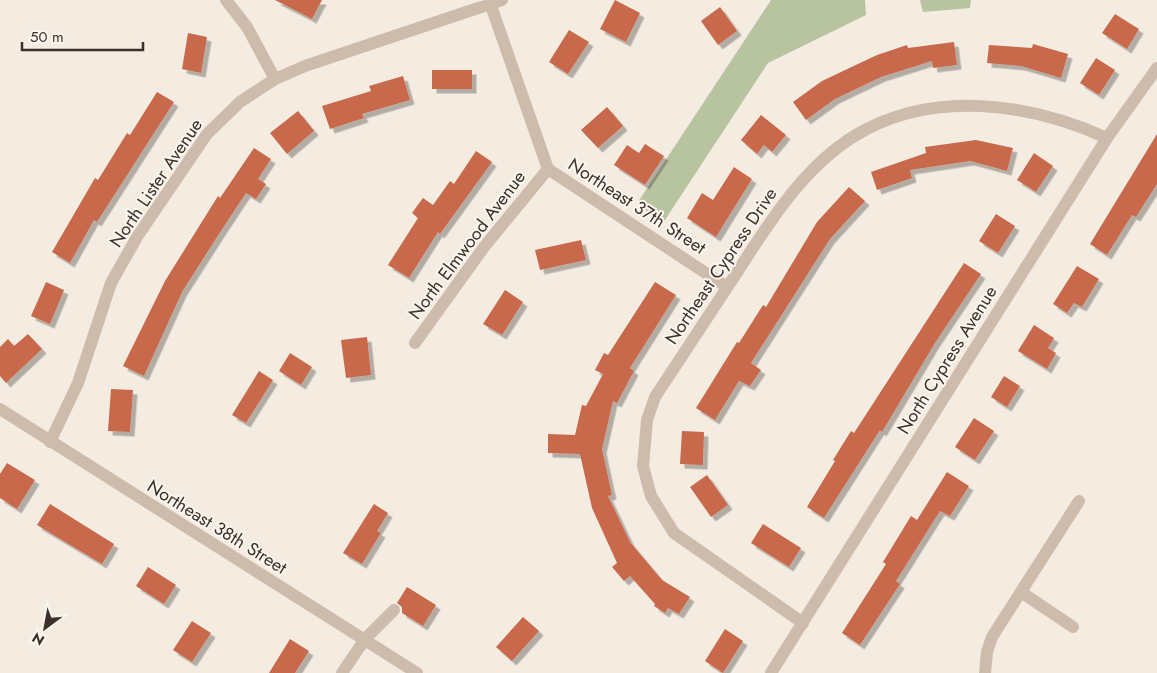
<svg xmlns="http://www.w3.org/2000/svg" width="1157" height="673" viewBox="0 0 1157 673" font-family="Jost,sans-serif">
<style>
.green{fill:#b8c4a0}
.building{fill:#c8694b;filter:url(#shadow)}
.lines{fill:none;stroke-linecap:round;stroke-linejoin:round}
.minor{stroke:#cdbbac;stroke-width:12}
.labels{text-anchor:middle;stroke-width:4;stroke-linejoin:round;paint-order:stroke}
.street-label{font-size:18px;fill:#3b302b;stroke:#fbf5ee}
</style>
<defs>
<filter id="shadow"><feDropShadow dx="4.5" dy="4.5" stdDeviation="0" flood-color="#0004"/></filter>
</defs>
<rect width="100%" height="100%" fill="#f4ebe1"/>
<path class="green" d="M 771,0 L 865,0 L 866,15 L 768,63 L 661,226 L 638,202 Z
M 920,0 L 971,0 L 970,8 L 923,12 Z"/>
<path class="building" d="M 275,0 L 322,0 L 312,19 Z
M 615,0 L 640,13 L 626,42 L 600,29 Z
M 720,7 L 737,31 L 718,45 L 701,21 Z
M 1115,14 L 1139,29 L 1127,49 L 1102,33 Z
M 569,30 L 589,42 L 568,74 L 549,62 Z
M 188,33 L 207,37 L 201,73 L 182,69 Z
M 954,42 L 957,65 L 933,68 L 932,61 L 881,77 L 835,99 L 806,120 L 793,102 L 822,81 L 877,55 L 907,45 L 908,48 Z
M 1033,44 L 1068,54 L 1061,78 L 1021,66 L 987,63 L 989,45 L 1032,48 Z
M 1096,58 L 1115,70 L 1099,95 L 1080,83 Z
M 432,70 L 472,70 L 472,89 L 432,89 Z
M 403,76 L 410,100 L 362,114 L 364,118 L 330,129 L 322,106 L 371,91 L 369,86 Z
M 157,92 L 174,102 L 97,222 L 94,220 L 70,263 L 52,252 L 95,178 L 98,180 L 127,133 L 130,135 Z
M 607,107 L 623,126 L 598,148 L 581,130 Z
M 298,111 L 314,131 L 287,154 L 270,133 Z
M 761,115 L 786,135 L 772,152 L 764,145 L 757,154 L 741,140 Z
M 1157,134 L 1157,184 L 1136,217 L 1132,215 L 1107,255 L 1090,244 Z
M 976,140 L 1013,148 L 1007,171 L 970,161 L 910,170 L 912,178 L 877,190 L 871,172 L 926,153 L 925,147 Z
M 645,144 L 664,156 L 645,185 L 614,165 L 627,145 L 639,153 Z
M 254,148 L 271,159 L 258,179 L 266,184 L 256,199 L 246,193 L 217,237 L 182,292 L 144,376 L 123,366 L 165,281 L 218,196 L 220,198 Z
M 476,151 L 492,162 L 440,234 L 438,232 L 409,278 L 388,265 L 418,218 L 412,213 L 423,198 L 433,205 L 450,181 L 454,184 Z
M 1034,153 L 1053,166 L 1036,192 L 1017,180 Z
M 734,167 L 752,179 L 716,237 L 687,218 L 702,193 L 713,200 Z
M 849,187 L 865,201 L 830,239 L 751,363 L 761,370 L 750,386 L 739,381 L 715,420 L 696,408 L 737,342 L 739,343 L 763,305 L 766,307 L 817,222 Z
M 996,214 L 1015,226 L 998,253 L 979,241 Z
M 581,240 L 586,260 L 540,270 L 535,250 Z
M 964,263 L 981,274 L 935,343 L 882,432 L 880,430 L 824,518 L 807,507 L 835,461 L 833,460 L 851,431 L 854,433 Z
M 1077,266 L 1099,279 L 1082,307 L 1074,303 L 1067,313 L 1053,304 Z
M 46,282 L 64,290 L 50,324 L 31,316 Z
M 655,282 L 676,295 L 630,368 L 634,371 L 617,403 L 613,401 L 602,449 L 612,495 L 608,496 L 630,542 L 662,580 L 690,597 L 679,614 L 668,608 L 665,613 L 654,606 L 655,604 L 630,576 L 624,581 L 612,567 L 617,563 L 592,508 L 580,454 L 548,453 L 548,434 L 575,435 L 582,405 L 586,406 L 603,374 L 595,370 L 604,353 L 608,355 Z
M 505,290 L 523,302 L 502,335 L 483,324 Z
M 1034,325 L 1054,338 L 1048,348 L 1056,353 L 1047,369 L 1018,351 Z
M 28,334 L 42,349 L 6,383 L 0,376 L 0,347 L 8,339 L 14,346 Z
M 367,337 L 371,375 L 346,378 L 341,340 Z
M 290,353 L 312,367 L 301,385 L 279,371 Z
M 259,371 L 273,380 L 246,423 L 232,415 Z
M 1004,376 L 1020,386 L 1007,407 L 991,397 Z
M 111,389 L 133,390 L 130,432 L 108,431 Z
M 974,418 L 994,431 L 975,460 L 955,447 Z
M 682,431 L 704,432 L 703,465 L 680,464 Z
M 7,463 L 35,480 L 17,509 L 0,498 L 0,474 Z
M 947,472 L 969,486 L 950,516 L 940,511 L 896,581 L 900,584 L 860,645 L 842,633 L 886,564 L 883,562 L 911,516 L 917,520 Z
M 707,475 L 728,505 L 711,517 L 690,487 Z
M 50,504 L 114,544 L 102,564 L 37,525 Z
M 374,504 L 388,513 L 377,531 L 381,533 L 362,564 L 343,553 Z
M 763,524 L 801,548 L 789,567 L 751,543 Z
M 148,567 L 176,585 L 164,604 L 136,586 Z
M 407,587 L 436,605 L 423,626 L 402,613 L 402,607 L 397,603 Z
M 523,617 L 539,631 L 512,661 L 496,647 Z
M 192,621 L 211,633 L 192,662 L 173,650 Z
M 725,629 L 743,641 L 723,673 L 705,661 Z
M 290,639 L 309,651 L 295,673 L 269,673 Z"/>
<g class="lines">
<path class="minor" d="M 226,0 L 247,27 L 275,79
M 489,0 L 548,169 L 727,287
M 415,343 L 484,247 L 548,169
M 0,409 L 417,673
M 50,442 L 78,383 L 111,283 L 137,237 L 207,134 L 240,102 L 275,79 L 305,66 L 502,0
M 1021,592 L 1073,627
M 803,623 L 674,533 L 651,496 L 643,466 L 647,420 L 655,397 C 682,356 709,315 736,274 C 769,223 803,167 856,135 C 933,89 1030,103 1107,138
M 342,673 L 365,639 L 394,610
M 771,673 L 1107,138 L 1157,68
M 985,673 L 987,652 L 992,637 L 1079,501"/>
</g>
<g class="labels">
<g class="street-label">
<text transform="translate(156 183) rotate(-56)" y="6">North Lister Avenue</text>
<text transform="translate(637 206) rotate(33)" y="6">Northeast 37th Street</text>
<text transform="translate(467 245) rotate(-53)" y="6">North Elmwood Avenue</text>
<text transform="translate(721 266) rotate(-56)" y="6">Northeast Cypress Drive</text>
<text transform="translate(947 360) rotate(-58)" y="6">North Cypress Avenue</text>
<text transform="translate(217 527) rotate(32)" y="6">Northeast 38th Street</text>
</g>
</g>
<g transform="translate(45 628) rotate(212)" stroke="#fbf5ee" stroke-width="4" paint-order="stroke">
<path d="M0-4L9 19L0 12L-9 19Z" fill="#3b302b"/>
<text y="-8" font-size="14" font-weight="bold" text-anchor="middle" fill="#3b302b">N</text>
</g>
<path d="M22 42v8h121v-8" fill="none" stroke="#3b302b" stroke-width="2.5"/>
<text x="30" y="42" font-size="15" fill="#3b302b" stroke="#fbf5ee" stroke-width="4" paint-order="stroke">50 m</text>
</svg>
